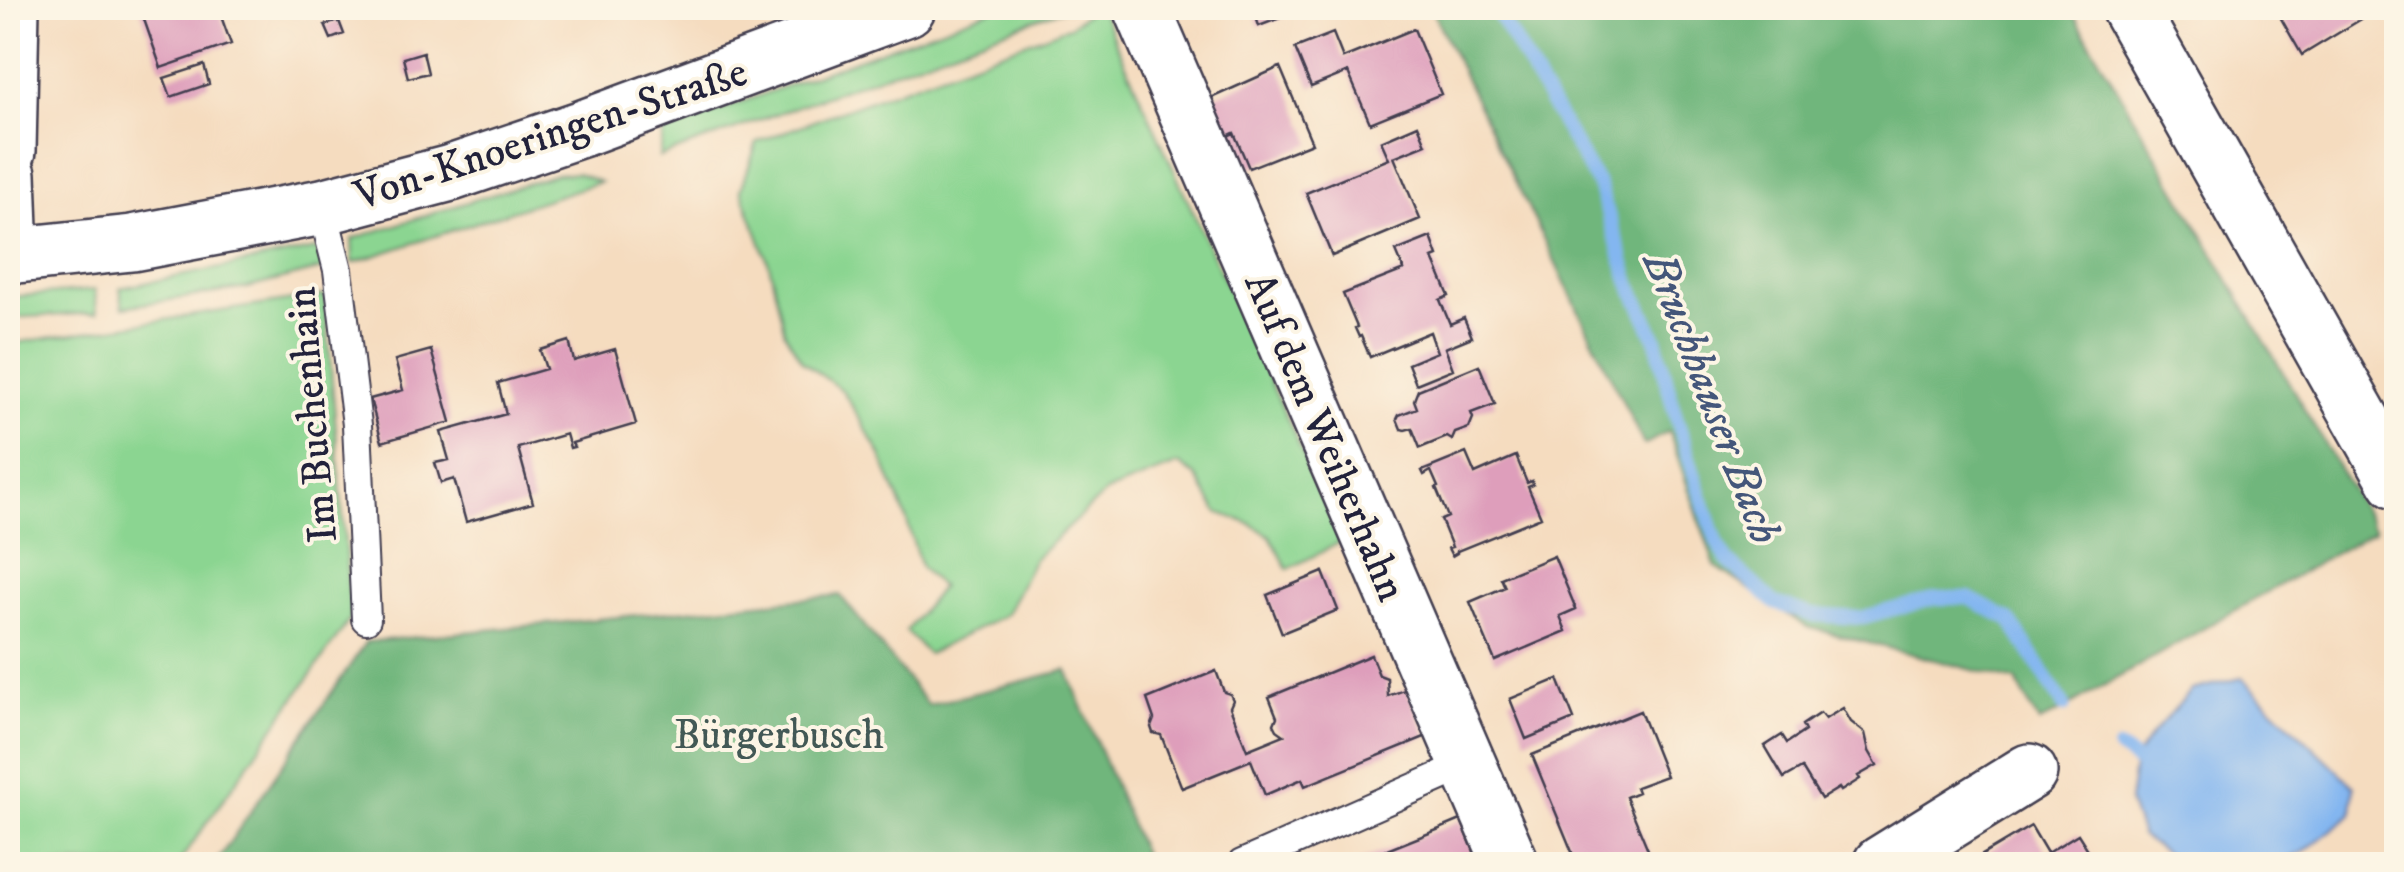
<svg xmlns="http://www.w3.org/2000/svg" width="2404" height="872" viewBox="0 0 2404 872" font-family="'IM FELL DW Pica',serif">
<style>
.green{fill:#8bd591;stroke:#567c66;stroke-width:2.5}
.forest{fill:#70b67b;stroke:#496c5b;stroke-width:2.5}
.water{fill:#83b6f0;stroke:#526c96;stroke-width:2.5}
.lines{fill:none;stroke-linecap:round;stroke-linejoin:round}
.stream{stroke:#83b6f0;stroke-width:14}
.building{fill:#de9ebb}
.service-casing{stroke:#423e4f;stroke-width:32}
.minor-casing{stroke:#423e4f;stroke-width:60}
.secondary-casing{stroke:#423e4f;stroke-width:60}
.service{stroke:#fff;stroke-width:28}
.minor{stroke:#fff;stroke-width:55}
.secondary{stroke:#fff;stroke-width:55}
.labels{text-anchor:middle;stroke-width:8;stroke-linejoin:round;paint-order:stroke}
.street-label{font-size:42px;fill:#22223b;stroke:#fcf5e5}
.park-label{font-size:42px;fill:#425855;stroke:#fcf5e5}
.water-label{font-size:45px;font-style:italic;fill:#44567a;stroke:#fcf5e5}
</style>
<rect width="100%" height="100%" fill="#fcf5e5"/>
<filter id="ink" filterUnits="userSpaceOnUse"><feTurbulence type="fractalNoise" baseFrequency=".01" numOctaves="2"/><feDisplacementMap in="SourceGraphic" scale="20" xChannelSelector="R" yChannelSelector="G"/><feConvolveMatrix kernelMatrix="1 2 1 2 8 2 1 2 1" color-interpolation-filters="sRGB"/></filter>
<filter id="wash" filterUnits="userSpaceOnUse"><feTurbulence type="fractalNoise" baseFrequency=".0048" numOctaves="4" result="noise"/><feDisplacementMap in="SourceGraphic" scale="40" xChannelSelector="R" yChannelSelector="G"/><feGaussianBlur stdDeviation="2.25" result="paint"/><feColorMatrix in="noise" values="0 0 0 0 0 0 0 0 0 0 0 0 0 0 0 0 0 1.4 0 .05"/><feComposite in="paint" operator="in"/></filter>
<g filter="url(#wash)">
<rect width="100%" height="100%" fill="#f5dcbf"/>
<path class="green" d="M 996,8 L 1066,8 L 659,157 L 664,131 Z
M 1095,8 L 1100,8 L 1343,541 L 1288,569 L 1270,536 L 1251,524 L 1217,512 L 1196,476 L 1179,464 L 1106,492 L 1034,559 L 1006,614 L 928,654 L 906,631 L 941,587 L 921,568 L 906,518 L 880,453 L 843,391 L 802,361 L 785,333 L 769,264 L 741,190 L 757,142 L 1068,27 Z
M 577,173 L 600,182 L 353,263 L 352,239 L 556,174 Z
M 316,249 L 326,268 L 247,288 L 123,307 L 120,288 Z
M 95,290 L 97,313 L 8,318 L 8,297 Z
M 325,295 L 351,618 L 178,864 L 8,864 L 8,344 Z"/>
<path class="forest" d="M 1431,8 L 2070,8 L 2375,530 L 2039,723 L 2016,681 L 1807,627 L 1715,566 L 1669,431 L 1644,445 Z
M 840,595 L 928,705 L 1067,670 L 1147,864 L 215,864 L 366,642 Z"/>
<path class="water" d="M 2242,678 L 2354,786 L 2352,814 L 2302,853 L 2276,864 L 2181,864 L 2141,836 L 2129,802 L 2135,759 L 2153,733 L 2192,690 Z"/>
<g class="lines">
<path class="stream" d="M 1495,8 L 1599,186 L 1630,283 L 1656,339 L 1674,410 L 1693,471 L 1717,542 L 1728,561 L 1775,603 L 1812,615 L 1860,618 L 1936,598 L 1969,598 L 2010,620 L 2064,706
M 2119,749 L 2147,769"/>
</g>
<g id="blocks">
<path class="building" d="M 140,8 L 218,8 L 231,44 L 161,68 Z
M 1253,8 L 1280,8 L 1283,17 L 1259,26 Z
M 2275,8 L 2370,8 L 2373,12 L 2302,55 Z
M 339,21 L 344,34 L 331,39 L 325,25 Z
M 1414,29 L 1441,94 L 1370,123 L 1348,72 L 1311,87 L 1295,48 L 1333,33 L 1343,58 Z
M 423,52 L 428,73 L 408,78 L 403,58 Z
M 204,65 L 209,84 L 171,97 L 164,78 Z
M 1280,67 L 1312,143 L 1249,168 L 1234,133 L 1216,141 L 1200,103 Z
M 1418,125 L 1426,144 L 1394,157 L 1420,219 L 1332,256 L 1306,193 L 1389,159 L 1381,141 Z
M 1431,237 L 1438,256 L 1433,258 L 1449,296 L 1440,300 L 1450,324 L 1464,318 L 1472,337 L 1445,348 L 1453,369 L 1416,384 L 1408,364 L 1437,352 L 1430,332 L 1370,357 L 1361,336 L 1359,337 L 1355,328 L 1357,327 L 1343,294 L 1404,270 L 1396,251 Z
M 569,341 L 574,361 L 615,349 L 636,424 L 572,443 L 574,447 L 570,448 L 566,434 L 518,448 L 533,503 L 466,522 L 454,479 L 441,483 L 435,463 L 449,460 L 441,432 L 506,414 L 498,383 L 546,369 L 540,350 Z
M 431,350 L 451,422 L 382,442 L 370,399 L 403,390 L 395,360 Z
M 1479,365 L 1495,404 L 1471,413 L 1473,418 L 1469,428 L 1455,433 L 1452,440 L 1447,437 L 1420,448 L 1412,428 L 1405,430 L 1401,429 L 1397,419 L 1399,415 L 1417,408 L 1414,400 L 1418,390 Z
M 1466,453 L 1475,474 L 1516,456 L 1527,483 L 1532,481 L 1533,485 L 1528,487 L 1541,517 L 1457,551 L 1457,553 L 1452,556 L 1448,548 L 1452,547 L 1441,520 L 1448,517 L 1436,488 L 1438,487 L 1431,471 L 1424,475 L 1422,471 Z
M 1554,556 L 1576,609 L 1560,616 L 1566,631 L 1495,661 L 1470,602 L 1505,587 L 1501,578 Z
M 1323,572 L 1338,610 L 1282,633 L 1267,595 Z
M 1371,655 L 1379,675 L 1387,678 L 1388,696 L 1407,689 L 1427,736 L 1305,786 L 1302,779 L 1265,795 L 1251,760 L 1182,788 L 1161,735 L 1153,733 L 1151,727 L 1154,719 L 1147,699 L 1216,671 L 1224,692 L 1230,694 L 1233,700 L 1230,707 L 1247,750 L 1284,735 L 1277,730 L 1274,724 L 1277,717 L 1269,697 Z
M 1558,679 L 1574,719 L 1526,739 L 1510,699 Z
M 1843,708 L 1851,722 L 1865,733 L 1869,751 L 1877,765 L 1858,776 L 1860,779 L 1841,791 L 1839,788 L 1821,799 L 1802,768 L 1784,778 L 1765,746 L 1782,735 L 1787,743 L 1805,731 L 1802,725 L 1820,713 L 1825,719 Z
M 1640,711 L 1666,776 L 1636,787 L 1638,792 L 1626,797 L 1654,864 L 1577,864 L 1532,755 Z
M 1461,820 L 1479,864 L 1352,864 L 1442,828 Z
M 2031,826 L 2047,853 L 2078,834 L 2097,864 L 1967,864 Z"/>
</g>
</g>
<g filter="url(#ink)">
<use href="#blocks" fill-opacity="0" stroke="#423e4f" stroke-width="2.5"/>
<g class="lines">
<g class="service-casing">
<path id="service" d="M 322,207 L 338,270 L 357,425 L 366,619
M 1242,864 L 1469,764"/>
</g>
<g class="minor-casing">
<path id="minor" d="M 1142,8 L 1511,864
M 2129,8 L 2396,480
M 8,151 L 11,8
M 8,174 L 11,256
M 1881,864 L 2029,772"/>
</g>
<g class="secondary-casing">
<path id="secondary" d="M 8,256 L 132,243 L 322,207 L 451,173 L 581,129 L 907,8"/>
</g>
<use href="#service" class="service"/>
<use href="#minor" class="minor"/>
<use href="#secondary" class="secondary"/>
</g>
</g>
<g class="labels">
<g class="street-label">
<text transform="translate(550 132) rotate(-18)" y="15">Von-Knoeringen-Straße</text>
<text transform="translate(310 415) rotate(-95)" y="15">Im Buchenhain</text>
<text transform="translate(1327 436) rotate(67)" y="15">Auf dem Weiherhahn</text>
</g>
<g class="park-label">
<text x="779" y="748">Bürgerbusch</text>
</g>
<g class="water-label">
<text transform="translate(1714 397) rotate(69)" y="16">Bruchhauser Bach</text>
</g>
</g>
<rect width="2404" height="872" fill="none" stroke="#fcf5e5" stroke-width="40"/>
</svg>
